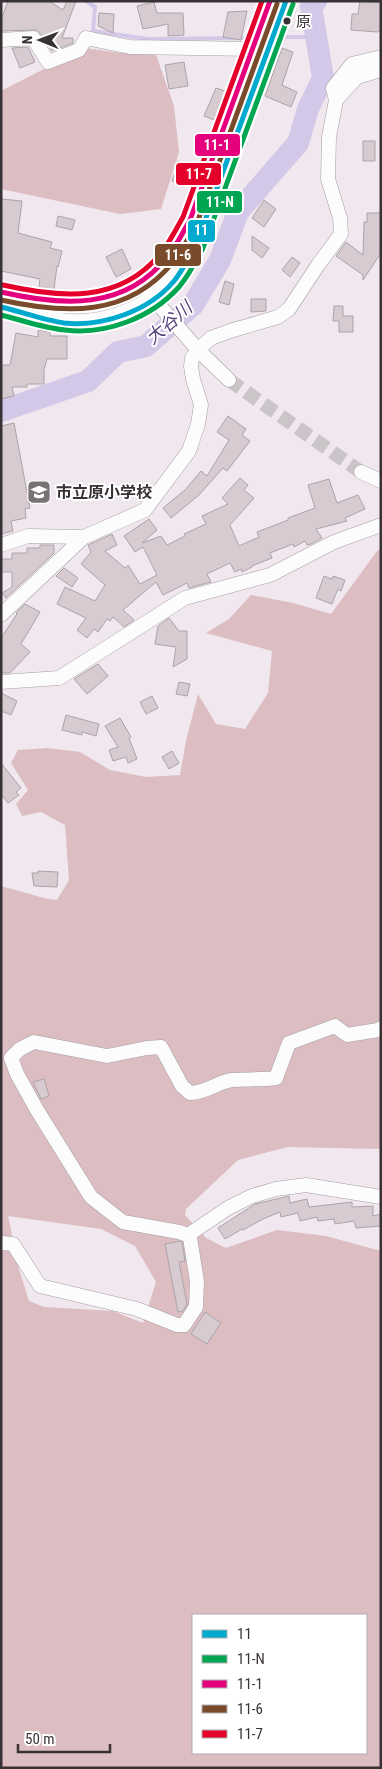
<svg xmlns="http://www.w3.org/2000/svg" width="382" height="1769" viewBox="0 0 382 1769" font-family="'Roboto Condensed','Noto Sans JP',sans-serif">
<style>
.forest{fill:#dcbdc2;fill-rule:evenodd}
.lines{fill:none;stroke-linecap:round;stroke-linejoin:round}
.stream{stroke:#d3c8e8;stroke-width:4}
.river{stroke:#d3c8e8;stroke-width:22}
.building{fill:#d7cad0;stroke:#aaa4a8}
.street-tunnel{stroke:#cbc4c9;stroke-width:14;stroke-dasharray:14 7;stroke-linecap:butt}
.street-casing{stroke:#a49ea2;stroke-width:15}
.secondary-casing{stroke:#a49ea2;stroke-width:20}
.street{stroke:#fdfcfc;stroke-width:14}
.secondary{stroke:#fdfcfc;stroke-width:19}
.bus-1-casing{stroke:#fff;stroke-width:9}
.bus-2-casing{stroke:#fff;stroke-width:9}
.bus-3-casing{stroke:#fff;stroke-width:9}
.bus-4-casing{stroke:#fff;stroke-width:9}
.bus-5-casing{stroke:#fff;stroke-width:9}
.bus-1{stroke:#00a9ce;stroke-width:5}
.bus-2{stroke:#00a651;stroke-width:5}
.bus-3{stroke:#e5007d;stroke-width:5}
.bus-4{stroke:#7a4b2a;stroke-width:5}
.bus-5{stroke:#e4002b;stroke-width:5}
.bus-dot{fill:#383236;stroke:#fff;stroke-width:2}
.labels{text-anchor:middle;stroke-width:4;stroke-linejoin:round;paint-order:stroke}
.bus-label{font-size:15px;fill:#383236;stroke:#fff;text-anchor:start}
.poi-label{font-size:16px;font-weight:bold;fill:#383236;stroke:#fff;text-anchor:start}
.water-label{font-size:18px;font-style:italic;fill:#58467d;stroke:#fff}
.line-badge{stroke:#fff;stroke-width:2}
.badge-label{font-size:14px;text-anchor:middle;font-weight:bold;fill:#fff}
</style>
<rect width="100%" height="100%" fill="#f0e8ee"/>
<path class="forest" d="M 85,48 L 121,53 L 155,52 L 174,106 L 179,152 L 161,209 L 120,214 L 1,189 L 1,91 Z
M 381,548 L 381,1149 L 288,1147 L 238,1160 L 186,1209 L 185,1215 L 206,1238 L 226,1248 L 277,1230 L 326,1236 L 381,1251 L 381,1768 L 1,1768 L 1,886 L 44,898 L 57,900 L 69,880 L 65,825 L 41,812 L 22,816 L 16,804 L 28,790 L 11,763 L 18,750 L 48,748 L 80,752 L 110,770 L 146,777 L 180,775 L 186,741 L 198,694 L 216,724 L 245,729 L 268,693 L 272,651 L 206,633 L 229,619 L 251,595 L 293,603 L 331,614 L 377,551 ZM 8,1216 L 101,1229 L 135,1246 L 156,1282 L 143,1323 L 113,1311 L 44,1307 L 29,1301 L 19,1269 ZM 193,1615 L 366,1615 L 366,1753 L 193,1753 Z"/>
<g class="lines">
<path class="stream" d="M 86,1 L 95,7 L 93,31 L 148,39 L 250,38
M 280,37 L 316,37"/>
<path class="river" d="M 1,411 L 88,381 L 118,352 L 146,346 L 193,305 L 220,260 L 238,212 L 298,143 L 308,109 L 323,78 L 311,6 L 316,1"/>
</g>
<path class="building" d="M 8,1 L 49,1 L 63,10 L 67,1 L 76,1 L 62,38 L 73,38 L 73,43 L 60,48 L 55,48 L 52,51 L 40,33 L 37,30 L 1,31 L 1,20 Z
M 360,1 L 381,3 L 381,30 L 377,32 L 351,30 L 352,14 L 358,14 Z
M 154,2 L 157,13 L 183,13 L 184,35 L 168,36 L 168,24 L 143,29 L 137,6 Z
M 247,11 L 241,40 L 223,37 L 228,12 Z
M 99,13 L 114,14 L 113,33 L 98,26 Z
M 28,47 L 35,62 L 20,68 L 12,48 Z
M 282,48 L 293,52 L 282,85 L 297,92 L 291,107 L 265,96 Z
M 184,62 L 188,86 L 169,89 L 165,65 Z
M 216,88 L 225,91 L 214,120 L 204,116 Z
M 363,141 L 375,141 L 375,161 L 363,161 Z
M 178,161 L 191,165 L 185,184 L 172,181 Z
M 1,199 L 22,201 L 18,233 L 52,242 L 50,248 L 62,251 L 58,267 L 57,266 L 54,289 L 39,287 L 40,279 L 1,271 Z
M 264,200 L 276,209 L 264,227 L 252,218 Z
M 367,213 L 381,213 L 381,253 L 363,280 L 363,275 L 336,256 L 346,242 L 363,255 L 364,222 L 367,222 Z
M 58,216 L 75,220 L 72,230 L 56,226 Z
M 252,236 L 269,248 L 262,258 L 252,250 Z
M 122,249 L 131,269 L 116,277 L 106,257 Z
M 292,257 L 300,263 L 290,277 L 282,270 Z
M 225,281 L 234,284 L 229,305 L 219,302 Z
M 251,299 L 266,299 L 266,311 L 251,312 Z
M 334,306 L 343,306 L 343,316 L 353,316 L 353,332 L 339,332 L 339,321 L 333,321 Z
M 38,330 L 50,332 L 50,336 L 67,336 L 67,359 L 47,359 L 44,370 L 44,384 L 27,384 L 27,387 L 12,387 L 14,396 L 1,399 L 1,365 L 10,365 L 16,333 L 38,337 Z
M 228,416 L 246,429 L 242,435 L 250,441 L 227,471 L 223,468 L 199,495 L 171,518 L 163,508 L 185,490 L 201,471 L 207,476 L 229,440 L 217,432 Z
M 14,423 L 30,508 L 25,509 L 26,518 L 11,521 L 13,531 L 1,534 L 1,426 Z
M 240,478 L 248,485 L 244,490 L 254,498 L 230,525 L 239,546 L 259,537 L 257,532 L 288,520 L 288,518 L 315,508 L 308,485 L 329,479 L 337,503 L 358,495 L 365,509 L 345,518 L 347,521 L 316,529 L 322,538 L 311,544 L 307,545 L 305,541 L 294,547 L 293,544 L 270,553 L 272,558 L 252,566 L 252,567 L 242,572 L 241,569 L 235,572 L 230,563 L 207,574 L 211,582 L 189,588 L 187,583 L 163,595 L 156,582 L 123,610 L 134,620 L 124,627 L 113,617 L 110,621 L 107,619 L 98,632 L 94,629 L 87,638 L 77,630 L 86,618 L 57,604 L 65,587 L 95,601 L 105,585 L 81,564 L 91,552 L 88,545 L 112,534 L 117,545 L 105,551 L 125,568 L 128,565 L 140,584 L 157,575 L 143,547 L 135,552 L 124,536 L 149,519 L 157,530 L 142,543 L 161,536 L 167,545 L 185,536 L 184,534 L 206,524 L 202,516 L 228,504 L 222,498 Z
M 40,545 L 54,545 L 54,553 L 6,598 L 2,593 L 12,587 L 12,572 L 1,572 L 1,559 L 12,559 L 12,553 L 27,553 L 27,548 L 40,548 Z
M 64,568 L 78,578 L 72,587 L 56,576 Z
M 324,576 L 332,579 L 333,576 L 345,580 L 341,591 L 338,589 L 332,604 L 316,598 Z
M 25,604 L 40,612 L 21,644 L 30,652 L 10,673 L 3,673 L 1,671 L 1,638 L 17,614 L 16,613 Z
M 169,618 L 179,631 L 187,631 L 187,659 L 173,667 L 176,647 L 155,644 L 158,626 Z
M 98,664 L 108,676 L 87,694 L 74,679 Z
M 179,682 L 190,684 L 187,696 L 176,694 Z
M 1,693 L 17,701 L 11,715 L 1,711 Z
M 152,696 L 158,708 L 146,714 L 140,702 Z
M 66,715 L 99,724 L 96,736 L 82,732 L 82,735 L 62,730 Z
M 120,718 L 131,737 L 129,738 L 137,759 L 128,763 L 126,757 L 113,761 L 109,750 L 118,747 L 105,726 Z
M 172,751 L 179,763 L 169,769 L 162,757 Z
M 1,763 L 21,788 L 16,792 L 19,795 L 8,803 L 1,794 Z
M 38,871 L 58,872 L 57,887 L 34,886 L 32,873 L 38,873 Z
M 44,1079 L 49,1096 L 41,1099 L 33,1082 Z
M 289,1196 L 290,1203 L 307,1199 L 309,1207 L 352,1202 L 352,1207 L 373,1206 L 373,1216 L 381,1214 L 381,1226 L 356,1228 L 354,1221 L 335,1224 L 334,1219 L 318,1221 L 317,1217 L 300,1221 L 298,1213 L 281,1217 L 280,1212 L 263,1219 L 243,1230 L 242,1229 L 225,1239 L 218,1228 L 255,1204 Z
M 180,1241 L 182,1242 L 185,1261 L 179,1262 L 187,1304 L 183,1311 L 178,1312 L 165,1244 Z
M 205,1312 L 221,1323 L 207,1344 L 191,1334 Z"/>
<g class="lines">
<path class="street-tunnel" d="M 229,380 L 361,472"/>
<g class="street-casing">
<path id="street" d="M 1,40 L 33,38 L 48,62 L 79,50 L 86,38 L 130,47 L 253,49
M 336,100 L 357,77 L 381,70
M 140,283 L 198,350 L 229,380
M 361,472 L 381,481
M 1,545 L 28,536 L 84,537
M 1,615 L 84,537 L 145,510 L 189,451 L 198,424 L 201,405 L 193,379 L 191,366 L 192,358 L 198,350 L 211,338 L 230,331 L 278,317 L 289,309 L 318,265 L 341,234 L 340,218 L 328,179 L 329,137 L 336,100 L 333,88 L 352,64 L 381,57
M 1,682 L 59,678 L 185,598 L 270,575 L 334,542 L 381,525
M 188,1235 L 228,1208 L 252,1196 L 276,1189 L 306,1185 L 381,1197
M 1,1243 L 13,1244 L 40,1286 L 137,1309 L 177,1325 L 184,1325 L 196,1307 L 197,1281 L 190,1238 L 188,1235 L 179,1232 L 123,1222 L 91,1197 L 37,1110 L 17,1074 L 11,1058 L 20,1049 L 34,1042 L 107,1056 L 147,1048 L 161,1047 L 182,1086 L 190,1093 C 208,1092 217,1082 232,1080 C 247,1079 261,1080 276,1078 L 289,1043 L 335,1026 L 347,1035 L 378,1030 L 381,1028"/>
</g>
<g class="secondary-casing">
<path id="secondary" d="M 1,292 C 56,306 115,312 158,267 C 172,254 181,236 190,220 L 270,1
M 1,307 C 22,312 44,320 65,323 C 108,328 159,306 183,269 C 188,262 191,253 196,245 L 286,1"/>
</g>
<use href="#street" class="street"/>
<use href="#secondary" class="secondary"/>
<g class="bus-1-casing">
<path id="bus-1" d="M 1,307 C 22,312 43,320 64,323 C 103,327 149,311 174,281 C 183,270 189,257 196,245 L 286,1"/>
</g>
<g class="bus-2-casing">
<path id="bus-2" d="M 1,315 C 22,320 43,328 65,330 C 106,335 151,318 179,287 C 189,275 196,261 203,248 L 293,4"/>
</g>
<g class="bus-3-casing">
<path id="bus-3" d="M 1,292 C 62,306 125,311 168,256 C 177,245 183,232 190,220 L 270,1"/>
</g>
<g class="bus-4-casing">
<path id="bus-4" d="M 1,300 C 64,314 128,318 173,262 C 182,250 190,236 197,223 L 277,4"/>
</g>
<g class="bus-5-casing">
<path id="bus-5" d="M 3,285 C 60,298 120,304 161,253 C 170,242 176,229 183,217 L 262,1"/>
</g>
<use href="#bus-1" class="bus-1"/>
<use href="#bus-2" class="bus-2"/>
<use href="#bus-3" class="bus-3"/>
<use href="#bus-4" class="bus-4"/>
<use href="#bus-5" class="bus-5"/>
</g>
<defs>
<g id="school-square" transform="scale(1.25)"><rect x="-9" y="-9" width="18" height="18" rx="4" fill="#787276" stroke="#fff"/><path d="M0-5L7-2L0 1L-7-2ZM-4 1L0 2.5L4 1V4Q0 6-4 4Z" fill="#fff"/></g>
</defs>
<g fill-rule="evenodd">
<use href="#school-square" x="39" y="492"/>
</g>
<circle class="bus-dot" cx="287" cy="21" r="4.5"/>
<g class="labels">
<g class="bus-label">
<text x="296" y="27">原</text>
</g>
<g class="poi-label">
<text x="56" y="498">市立原小学校</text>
</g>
<g class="water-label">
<text transform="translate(169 323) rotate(-41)" y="6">大谷川</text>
</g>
</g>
<g class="line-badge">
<rect x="194" y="133" width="47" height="24" rx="5" fill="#e5007d"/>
<rect x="175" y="162" width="47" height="24" rx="5" fill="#e4002b"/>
<rect x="196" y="190" width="47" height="24" rx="5" fill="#00a651"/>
<rect x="187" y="219" width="29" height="24" rx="5" fill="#00a9ce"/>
<rect x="154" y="243" width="48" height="24" rx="5" fill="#7a4b2a"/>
</g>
<g class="badge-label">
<text x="217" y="150">11-1</text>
<text x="199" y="179">11-7</text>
<text x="220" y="207">11-N</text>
<text x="201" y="235">11</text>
<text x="178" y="260">11-6</text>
</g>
<rect width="382" height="1769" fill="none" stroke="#383236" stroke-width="5"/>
<rect x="192" y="1614" width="175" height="140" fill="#ffffff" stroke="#afadaf"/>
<rect x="202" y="1630" width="25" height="8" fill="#00a9ce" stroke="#afadaf"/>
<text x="237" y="1639" font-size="15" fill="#383236">11</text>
<rect x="202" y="1655" width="25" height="8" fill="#00a651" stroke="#afadaf"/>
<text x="237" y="1664" font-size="15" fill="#383236">11-N</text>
<rect x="202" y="1680" width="25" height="8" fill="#e5007d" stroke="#afadaf"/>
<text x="237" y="1689" font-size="15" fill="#383236">11-1</text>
<rect x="202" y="1705" width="25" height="8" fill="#7a4b2a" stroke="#afadaf"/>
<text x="237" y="1714" font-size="15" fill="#383236">11-6</text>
<rect x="202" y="1730" width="25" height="8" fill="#e4002b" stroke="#afadaf"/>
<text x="237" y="1739" font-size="15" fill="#383236">11-7</text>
<g transform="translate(40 40) rotate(271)" stroke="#ffffff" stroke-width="4" paint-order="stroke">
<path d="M0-4L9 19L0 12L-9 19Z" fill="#383236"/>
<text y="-8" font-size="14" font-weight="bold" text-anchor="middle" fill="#383236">N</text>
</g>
<path d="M18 1744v8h92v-8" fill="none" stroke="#383236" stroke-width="2.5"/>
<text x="25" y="1744" font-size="15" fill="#383236" stroke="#ffffff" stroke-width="4" paint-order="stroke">50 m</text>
</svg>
